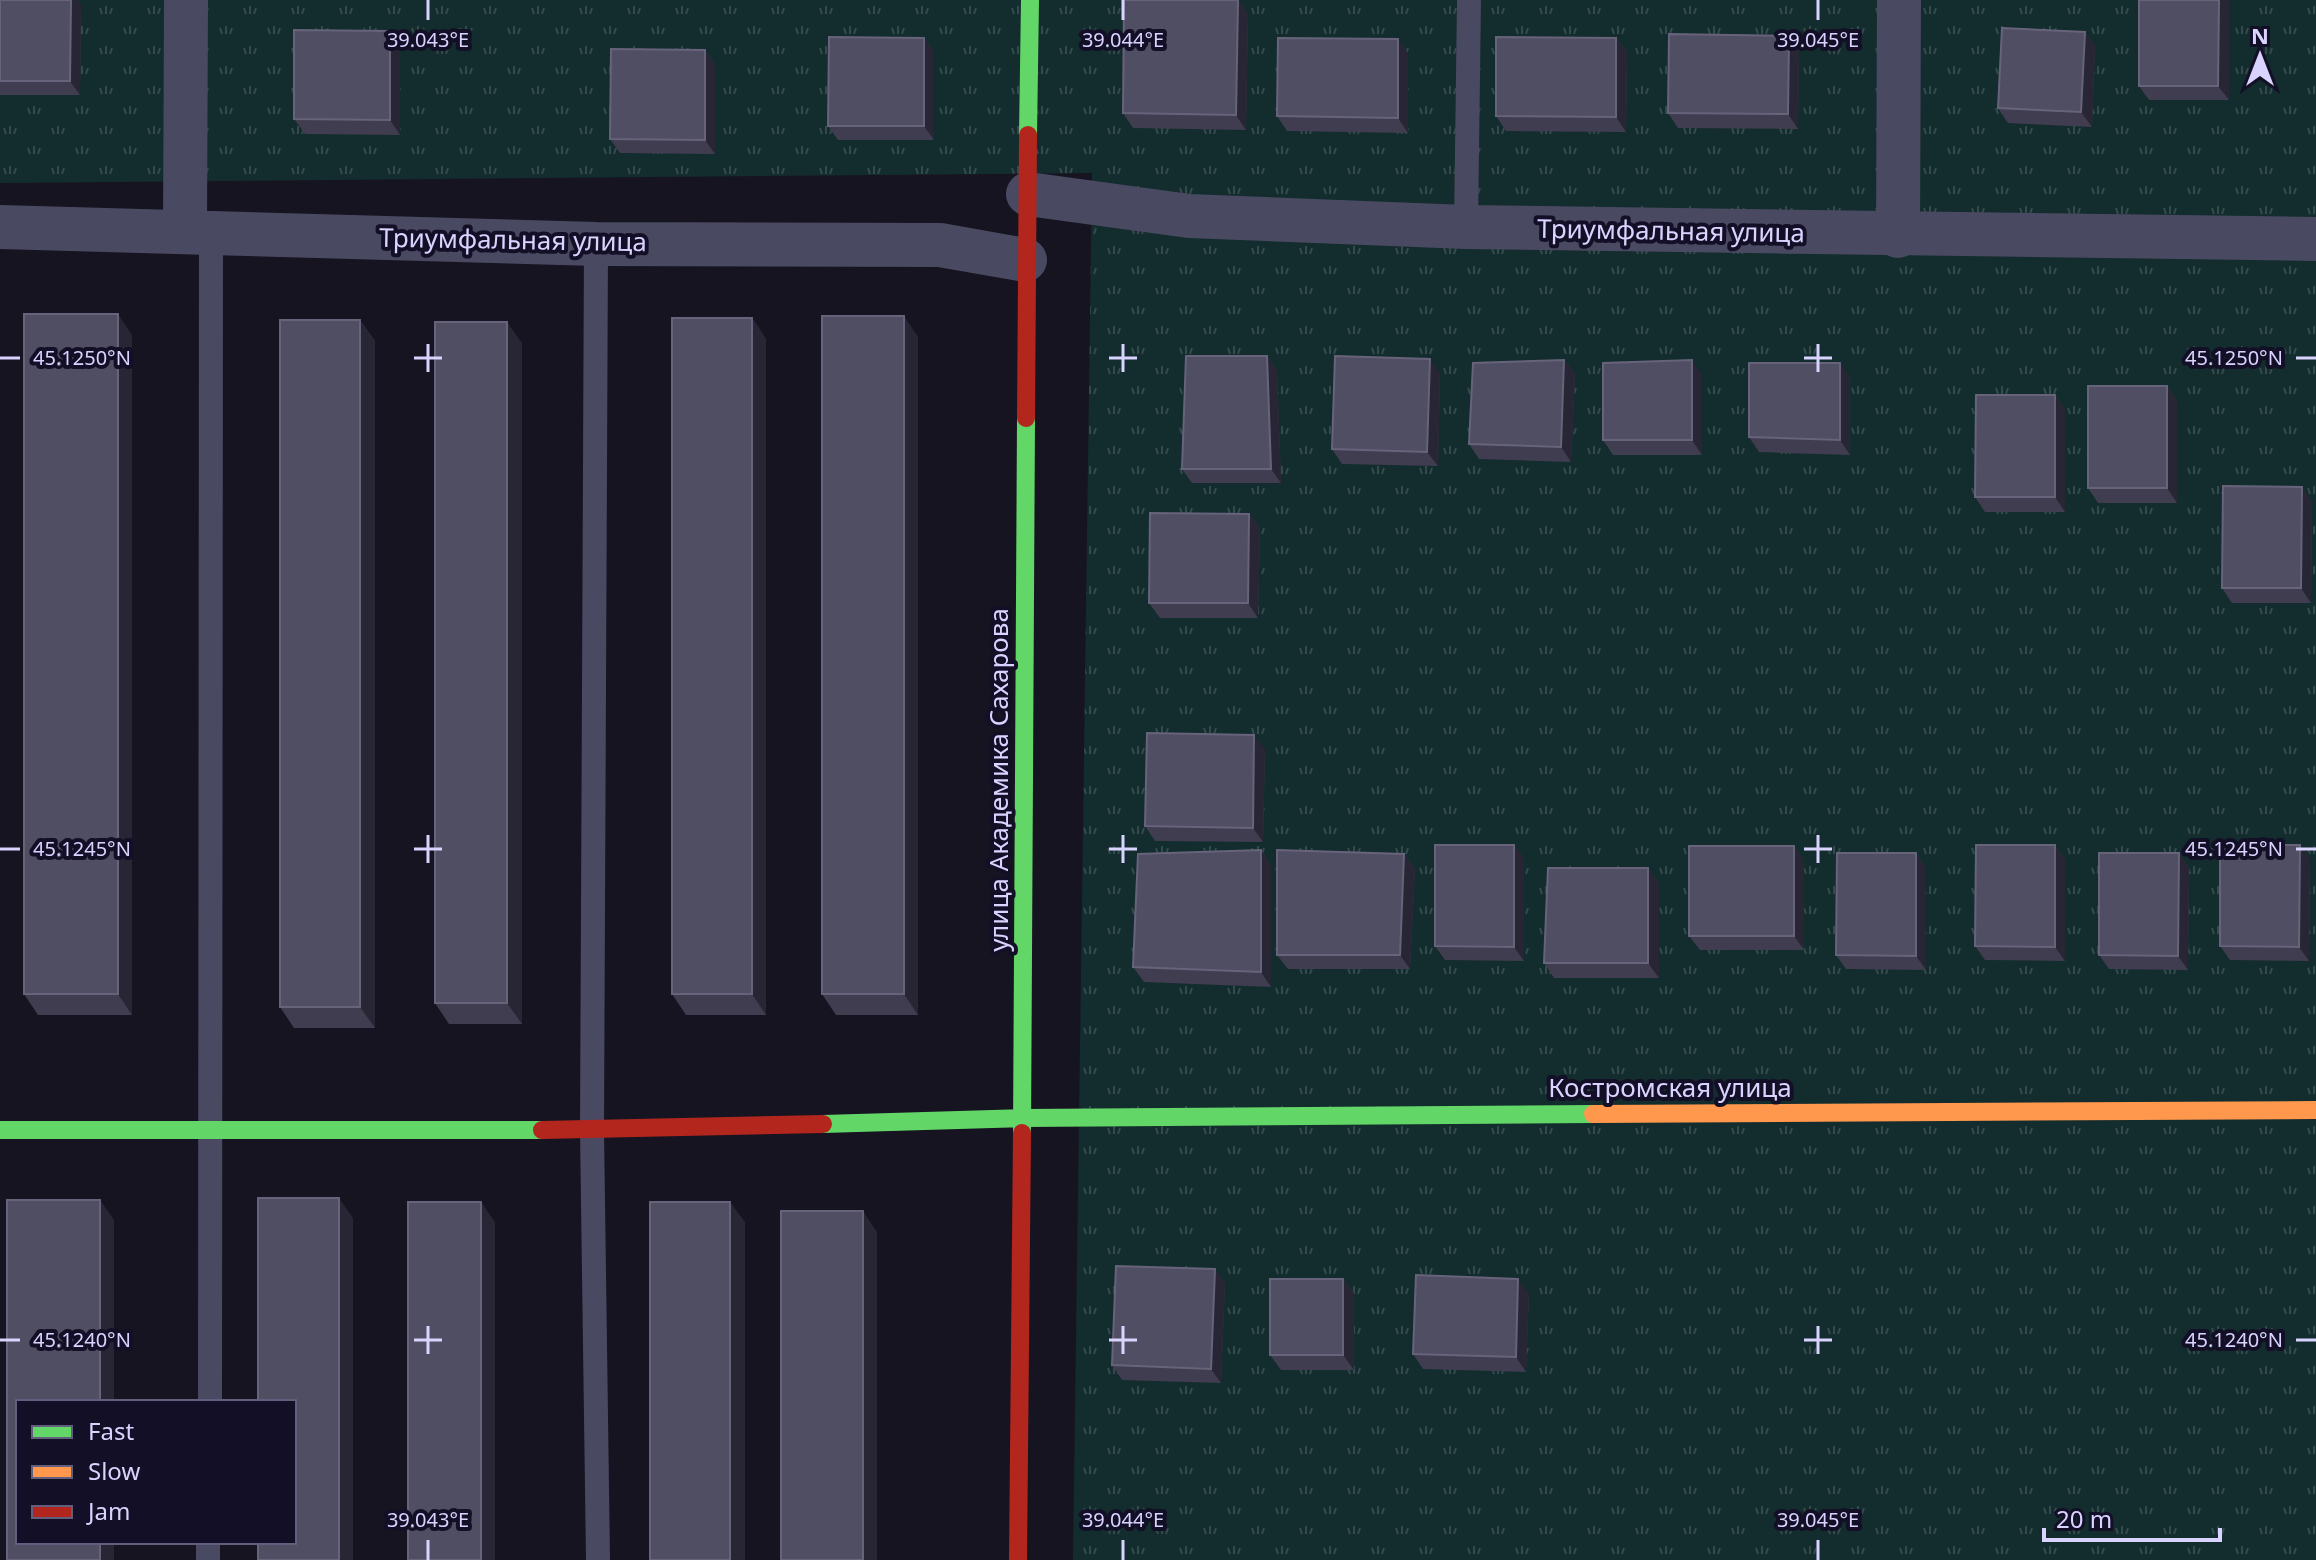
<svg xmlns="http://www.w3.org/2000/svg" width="2316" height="1560" viewBox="0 0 2316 1560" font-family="'Noto Sans',sans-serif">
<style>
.grass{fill:url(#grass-tufts)}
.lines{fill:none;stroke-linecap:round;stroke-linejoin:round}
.lane{stroke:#4a4962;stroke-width:24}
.street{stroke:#4a4962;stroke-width:44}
.fast{stroke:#63d668;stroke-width:18}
.slow{stroke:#ff974d;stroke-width:18}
.jam{stroke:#b3261e;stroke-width:18}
.wall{fill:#403d50}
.shaded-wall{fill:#282635}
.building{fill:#504e63;stroke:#66637b;stroke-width:2}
.ticks{fill:none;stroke:#d9d4ff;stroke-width:3}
.labels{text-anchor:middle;stroke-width:8;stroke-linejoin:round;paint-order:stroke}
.street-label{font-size:26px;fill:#d9d4ff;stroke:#130f26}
.ticks-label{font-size:20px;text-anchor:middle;fill:#d9d4ff;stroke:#130f26;stroke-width:8;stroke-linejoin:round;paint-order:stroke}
</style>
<defs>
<pattern id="grass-tufts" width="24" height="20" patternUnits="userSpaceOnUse" patternTransform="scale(2)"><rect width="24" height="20" fill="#132c2d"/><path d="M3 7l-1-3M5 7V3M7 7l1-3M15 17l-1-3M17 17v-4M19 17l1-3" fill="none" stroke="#354a4c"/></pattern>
</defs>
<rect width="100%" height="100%" fill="#161421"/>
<path class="grass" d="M 0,0 L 2316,0 L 2316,1560 L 1073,1560 L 1092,173 L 0,183 Z"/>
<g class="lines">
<path class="lane" d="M 1466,227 L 1469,0
M 596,244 L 592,1130 L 598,1560
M 210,1402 L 211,233
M 208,1560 L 208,1542"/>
<path class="street" d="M 1028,194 L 1189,216 L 1466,227 L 2316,239
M 0,227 L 596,244 L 940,245 L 1025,260
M 185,230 L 186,0
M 1898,236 L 1899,0"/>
<path class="fast" d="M 1028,135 L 1030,0
M 823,1124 L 1025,1118 L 1593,1114
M 0,1130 L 542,1130
M 1022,1133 L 1026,418"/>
<path class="slow" d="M 1593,1114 L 2316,1110"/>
<path class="jam" d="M 1026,418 L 1028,135
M 542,1130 L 823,1124
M 1018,1560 L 1022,1133"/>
</g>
<path class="wall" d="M 0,0 L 77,0 L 81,6 L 80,95 L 0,95 Z
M 1238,0 L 1248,14 L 1246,130 L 1133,128 L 1123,113 Z
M 2229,0 L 2229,100 L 2149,100 L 2139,86 Z
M 390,31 L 400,45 L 400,135 L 305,134 L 294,119 Z
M 2085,32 L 2095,46 L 2092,127 L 2008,123 L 1998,108 Z
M 924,38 L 934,52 L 934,140 L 838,140 L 828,126 Z
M 1616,38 L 1627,52 L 1626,132 L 1506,131 L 1496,116 Z
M 1398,39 L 1408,53 L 1408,133 L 1287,131 L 1277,116 Z
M 705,50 L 715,65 L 715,154 L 620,153 L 610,139 Z
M 1799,50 L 1798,129 L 1678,128 L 1668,113 Z
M 752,318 L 766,339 L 766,1015 L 686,1015 L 672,994 Z
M 360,320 L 375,341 L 375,1028 L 294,1028 L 280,1007 Z
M 132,335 L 132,1015 L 38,1015 L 24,994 Z
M 918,337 L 918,1015 L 836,1015 L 822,994 Z
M 522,343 L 522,1024 L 449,1024 L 435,1003 Z
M 1267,356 L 1277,370 L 1281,483 L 1192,483 L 1182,469 Z
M 1564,360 L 1575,374 L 1571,462 L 1479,459 L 1469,444 Z
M 1440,373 L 1438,466 L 1342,464 L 1332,449 Z
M 1702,374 L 1702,455 L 1613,455 L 1603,440 Z
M 1850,377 L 1850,455 L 1759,452 L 1749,437 Z
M 2167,386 L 2177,401 L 2177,503 L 2098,503 L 2088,488 Z
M 2055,395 L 2065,410 L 2065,512 L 1985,512 L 1975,497 Z
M 2302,487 L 2312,502 L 2311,603 L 2232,603 L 2222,588 Z
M 1249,514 L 1260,528 L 1258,618 L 1160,618 L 1149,603 Z
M 1265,749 L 1263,842 L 1155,841 L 1145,826 Z
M 1514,845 L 1524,859 L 1524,961 L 1445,960 L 1435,946 Z
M 2055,845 L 2065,859 L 2065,961 L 1985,960 L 1975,946 Z
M 2300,845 L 2310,859 L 2309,961 L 2230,960 L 2220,946 Z
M 1794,846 L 1804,860 L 1804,950 L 1700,950 L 1689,936 Z
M 1261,850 L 1271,865 L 1271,987 L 1144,982 L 1133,967 Z
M 1916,853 L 1926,868 L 1926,970 L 1846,969 L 1836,955 Z
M 2179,853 L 2189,868 L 2188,970 L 2109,969 L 2099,955 Z
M 1404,854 L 1415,869 L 1410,969 L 1288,969 L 1277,955 Z
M 1648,868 L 1659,883 L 1659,978 L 1554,978 L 1544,963 Z
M 1215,1269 L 1225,1283 L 1221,1383 L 1122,1380 L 1112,1365 Z
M 1343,1279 L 1354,1293 L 1354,1370 L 1281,1370 L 1270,1355 Z
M 1529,1293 L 1526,1372 L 1423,1369 L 1413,1354 Z"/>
<path class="shaded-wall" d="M 71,0 L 77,0 L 81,6 L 80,95 L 70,81 Z
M 1238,0 L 1248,14 L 1246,130 L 1236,115 Z
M 2219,0 L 2229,0 L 2229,100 L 2218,86 Z
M 390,31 L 400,45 L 400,135 L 390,120 Z
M 2085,32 L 2095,46 L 2092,127 L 2081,112 Z
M 1789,36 L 1799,50 L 1798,129 L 1788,114 Z
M 924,38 L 934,52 L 934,140 L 924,126 Z
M 1616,38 L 1627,52 L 1626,132 L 1616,117 Z
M 1398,39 L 1408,53 L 1408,133 L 1398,118 Z
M 705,50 L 715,65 L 715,154 L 705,140 Z
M 118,314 L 132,335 L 132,1015 L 118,994 Z
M 904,316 L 918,337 L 918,1015 L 904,994 Z
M 752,318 L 766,339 L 766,1015 L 752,994 Z
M 360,320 L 375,341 L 375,1028 L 360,1007 Z
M 507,322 L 522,343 L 522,1024 L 507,1003 Z
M 1267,356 L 1277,370 L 1281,483 L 1271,469 Z
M 1430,359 L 1440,373 L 1438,466 L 1427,452 Z
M 1564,360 L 1575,374 L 1571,462 L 1561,447 Z
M 1692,360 L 1702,374 L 1702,455 L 1692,440 Z
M 1840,363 L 1850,377 L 1850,455 L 1840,440 Z
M 2167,386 L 2177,401 L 2177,503 L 2167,488 Z
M 2055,395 L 2065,410 L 2065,512 L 2055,497 Z
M 2302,487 L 2312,502 L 2311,603 L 2301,588 Z
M 1249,514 L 1260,528 L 1258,618 L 1248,603 Z
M 1254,735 L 1265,749 L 1263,842 L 1253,828 Z
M 1514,845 L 1524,859 L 1524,961 L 1514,947 Z
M 2055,845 L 2065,859 L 2065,961 L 2055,947 Z
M 2300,845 L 2310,859 L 2309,961 L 2299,947 Z
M 1794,846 L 1804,860 L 1804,950 L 1794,936 Z
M 1261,850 L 1271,865 L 1271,987 L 1261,972 Z
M 1916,853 L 1926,868 L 1926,970 L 1916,956 Z
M 2179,853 L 2189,868 L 2188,970 L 2178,956 Z
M 1404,854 L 1415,869 L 1410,969 L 1400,955 Z
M 1648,868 L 1659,883 L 1659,978 L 1648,963 Z
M 339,1198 L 353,1218 L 353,1560 L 339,1560 Z
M 100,1200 L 114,1220 L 114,1402 L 100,1402 Z
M 481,1202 L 495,1222 L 495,1560 L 481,1560 Z
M 730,1202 L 745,1222 L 745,1560 L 730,1560 Z
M 863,1211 L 877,1232 L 877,1560 L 863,1560 Z
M 1215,1269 L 1225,1283 L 1221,1383 L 1211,1369 Z
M 1343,1279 L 1354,1293 L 1354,1370 L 1343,1355 Z
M 1518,1279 L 1529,1293 L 1526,1372 L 1516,1357 Z
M 100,1542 L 114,1542 L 114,1560 L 100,1560 Z"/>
<path class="building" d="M 0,0 L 71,0 L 70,81 L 0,81 Z
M 1124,0 L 1238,0 L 1236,115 L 1123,113 Z
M 2139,0 L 2219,0 L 2218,86 L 2139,86 Z
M 2002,28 L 2085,32 L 2081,112 L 1998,108 Z
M 294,30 L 390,31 L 390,120 L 294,119 Z
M 1669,34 L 1789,36 L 1788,114 L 1668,113 Z
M 829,37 L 924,38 L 924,126 L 828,126 Z
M 1496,37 L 1616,38 L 1616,117 L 1496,116 Z
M 1278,38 L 1398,39 L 1398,118 L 1277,116 Z
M 611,49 L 705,50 L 705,140 L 610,139 Z
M 24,314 L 118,314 L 118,994 L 24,994 Z
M 822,316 L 904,316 L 904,994 L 822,994 Z
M 672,318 L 752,318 L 752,994 L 672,994 Z
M 280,320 L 360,320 L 360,1007 L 280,1007 Z
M 435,322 L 507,322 L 507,1003 L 435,1003 Z
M 1186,356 L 1267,356 L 1271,469 L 1182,469 Z
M 1335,356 L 1430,359 L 1427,452 L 1332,449 Z
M 1564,360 L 1561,447 L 1469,444 L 1473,363 Z
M 1692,360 L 1692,440 L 1603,440 L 1603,363 Z
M 1749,363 L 1840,363 L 1840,440 L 1749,437 Z
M 2088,386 L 2167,386 L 2167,488 L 2088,488 Z
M 1976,395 L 2055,395 L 2055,497 L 1975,497 Z
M 2223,486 L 2302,487 L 2301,588 L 2222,588 Z
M 1150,513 L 1249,514 L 1248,603 L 1149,603 Z
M 1147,733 L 1254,735 L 1253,828 L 1145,826 Z
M 1435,845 L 1514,845 L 1514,947 L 1435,946 Z
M 1976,845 L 2055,845 L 2055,947 L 1975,946 Z
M 2220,845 L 2300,845 L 2299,947 L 2220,946 Z
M 1689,846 L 1794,846 L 1794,936 L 1689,936 Z
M 1261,850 L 1261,972 L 1133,967 L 1138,854 Z
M 1277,850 L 1404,854 L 1400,955 L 1277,955 Z
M 1837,853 L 1916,853 L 1916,956 L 1836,955 Z
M 2099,853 L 2179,853 L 2178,956 L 2099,955 Z
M 1548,868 L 1648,868 L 1648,963 L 1544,963 Z
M 258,1198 L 339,1198 L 339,1560 L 258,1560 L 258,1542 L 294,1542 L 294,1402 L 258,1402 Z
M 7,1200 L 100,1200 L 100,1402 L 18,1402 L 18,1542 L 100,1542 L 100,1560 L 7,1560 Z
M 408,1202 L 481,1202 L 481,1560 L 408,1560 Z
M 650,1202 L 730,1202 L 730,1560 L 650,1560 Z
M 781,1211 L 863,1211 L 863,1560 L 781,1560 Z
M 1116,1266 L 1215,1269 L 1211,1369 L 1112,1365 Z
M 1416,1275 L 1518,1279 L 1516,1357 L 1413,1354 Z
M 1270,1279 L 1343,1279 L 1343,1355 L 1270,1355 Z"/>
<path class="ticks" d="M 428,0 L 428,20M 1123,0 L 1123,20M 1818,0 L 1818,20M 428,344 L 428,372M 1123,344 L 1123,372M 1818,344 L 1818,372M 0,358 L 20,358M 414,358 L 442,358M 1109,358 L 1137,358M 1804,358 L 1832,358M 2296,358 L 2316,358M 428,835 L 428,863M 1123,835 L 1123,863M 1818,835 L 1818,863M 0,849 L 20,849M 414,849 L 442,849M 1109,849 L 1137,849M 1804,849 L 1832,849M 2296,849 L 2316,849M 428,1326 L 428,1354M 1123,1326 L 1123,1354M 1818,1326 L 1818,1354M 0,1340 L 20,1340M 414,1340 L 442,1340M 1109,1340 L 1137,1340M 1804,1340 L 1832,1340M 2296,1340 L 2316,1340M 428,1540 L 428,1560M 1123,1540 L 1123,1560M 1818,1540 L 1818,1560"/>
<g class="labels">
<g class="street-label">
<text transform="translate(1671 231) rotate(1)" y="9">Триумфальная улица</text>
<text transform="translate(513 240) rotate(1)" y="9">Триумфальная улица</text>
<text transform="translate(999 780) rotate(-90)" y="9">улица Академика Сахарова</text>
<text x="1670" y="1097">Костромская улица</text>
</g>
</g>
<g class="ticks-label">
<text x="428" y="47">39.043°E</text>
<text x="1123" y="47">39.044°E</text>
<text x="1818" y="47">39.045°E</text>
<text x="82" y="365">45.1250°N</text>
<text x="2234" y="365">45.1250°N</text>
<text x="82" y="856">45.1245°N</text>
<text x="2234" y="856">45.1245°N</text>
<text x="82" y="1347">45.1240°N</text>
<text x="2234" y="1347">45.1240°N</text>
<text x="428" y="1527">39.043°E</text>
<text x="1123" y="1527">39.044°E</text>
<text x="1818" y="1527">39.045°E</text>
</g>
<rect x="16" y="1400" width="280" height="144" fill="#130f26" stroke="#625e7d" stroke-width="2"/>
<rect x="32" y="1426" width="40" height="12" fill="#63d668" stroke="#625e7d" stroke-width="2"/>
<text x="88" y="1440" font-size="24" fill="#d9d4ff">Fast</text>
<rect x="32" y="1466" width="40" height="12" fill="#ff974d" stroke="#625e7d" stroke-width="2"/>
<text x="88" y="1480" font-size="24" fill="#d9d4ff">Slow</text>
<rect x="32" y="1506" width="40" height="12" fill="#b3261e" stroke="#625e7d" stroke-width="2"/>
<text x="88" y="1520" font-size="24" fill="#d9d4ff">Jam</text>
<g transform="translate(2260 56)" stroke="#130f26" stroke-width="6" paint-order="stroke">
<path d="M0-6L14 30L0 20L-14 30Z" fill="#d9d4ff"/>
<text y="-12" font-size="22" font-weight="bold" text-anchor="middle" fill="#d9d4ff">N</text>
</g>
<path d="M2044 1528v12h176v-12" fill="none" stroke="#d9d4ff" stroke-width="4"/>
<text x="2056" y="1528" font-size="24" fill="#d9d4ff" stroke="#130f26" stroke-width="6" paint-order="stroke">20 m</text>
</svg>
